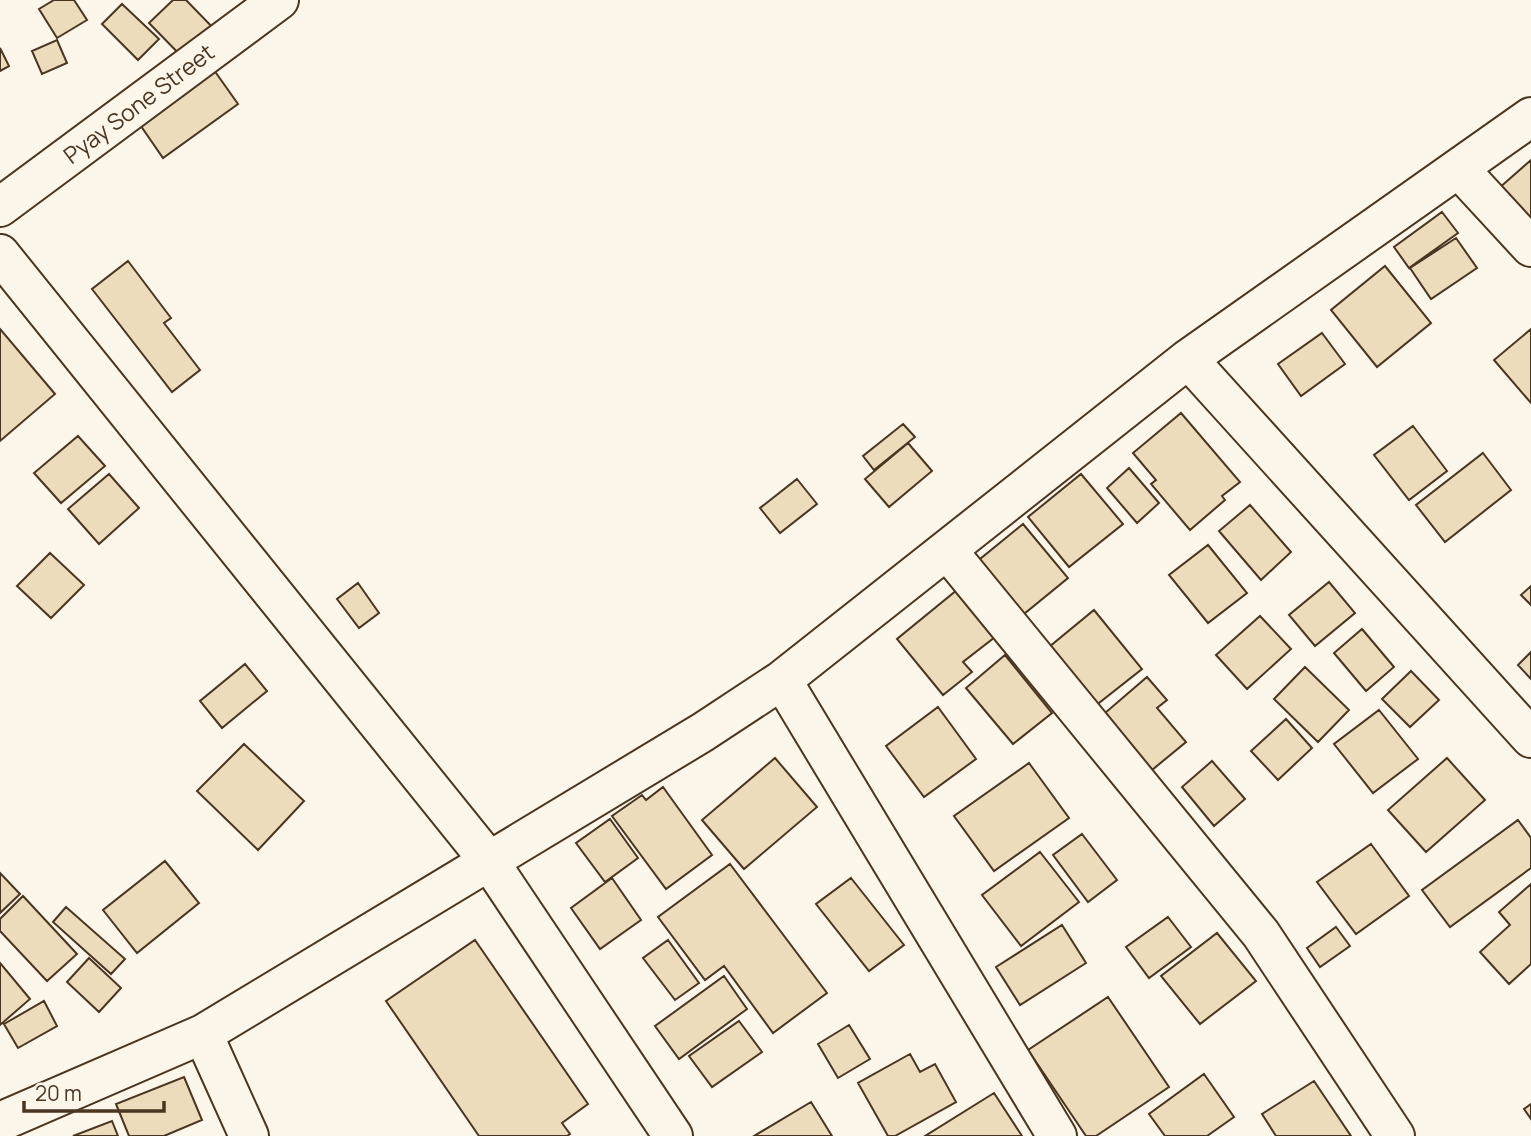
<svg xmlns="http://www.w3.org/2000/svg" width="1531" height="1136" viewBox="0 0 1531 1136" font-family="Manrope,sans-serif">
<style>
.building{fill:#ecdcbc;stroke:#4a3520;stroke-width:2}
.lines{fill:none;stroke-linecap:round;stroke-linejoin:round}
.minor-casing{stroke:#4a3520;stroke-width:42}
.minor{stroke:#fbf6e9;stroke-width:38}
.labels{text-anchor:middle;stroke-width:5;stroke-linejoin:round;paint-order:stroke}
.street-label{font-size:23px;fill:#4a3520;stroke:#fbf6e9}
</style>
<rect width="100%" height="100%" fill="#fbf6e9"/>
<path class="building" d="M 54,0 L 74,0 L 87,20 L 57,38 L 39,9 Z
M 173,0 L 186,0 L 220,35 L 189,64 L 149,23 Z
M 122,4 L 159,39 L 138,60 L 102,24 Z
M 57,40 L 67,63 L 42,74 L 32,51 Z
M 0,48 L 9,66 L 0,71 Z
M 209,63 L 238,104 L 163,158 L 134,116 Z
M 1531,160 L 1531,242 L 1490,196 Z
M 1442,212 L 1458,233 L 1409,268 L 1394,247 Z
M 1456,238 L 1477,268 L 1431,299 L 1410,268 Z
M 128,261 L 171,318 L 164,323 L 200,370 L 172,392 L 92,289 Z
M 1385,266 L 1431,323 L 1377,367 L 1331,310 Z
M 0,329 L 55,394 L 0,441 Z
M 1531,329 L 1531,403 L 1494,360 Z
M 1322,333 L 1345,364 L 1301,396 L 1278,364 Z
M 1181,413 L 1240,482 L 1222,496 L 1225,500 L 1190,530 L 1151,484 L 1156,480 L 1133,453 Z
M 903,424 L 915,437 L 874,470 L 863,456 Z
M 1413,426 L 1447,471 L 1409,500 L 1374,455 Z
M 78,436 L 105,466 L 61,503 L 34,473 Z
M 908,443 L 932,471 L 889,507 L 865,479 Z
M 1483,453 L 1511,490 L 1445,542 L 1416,505 Z
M 1129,468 L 1159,503 L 1137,523 L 1107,488 Z
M 109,474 L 139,508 L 99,544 L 68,509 Z
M 1081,474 L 1123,524 L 1069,567 L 1028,517 Z
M 797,479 L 817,504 L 780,533 L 760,508 Z
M 1250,505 L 1291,552 L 1261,580 L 1219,531 Z
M 1023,524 L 1068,578 L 1019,618 L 974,564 Z
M 1208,545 L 1247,593 L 1208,623 L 1169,575 Z
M 50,553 L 84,585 L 51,618 L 17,586 Z
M 1329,582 L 1355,613 L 1315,646 L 1289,615 Z
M 358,583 L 379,613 L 359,628 L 337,599 Z
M 1531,586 L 1531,605 L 1521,595 Z
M 957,590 L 995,637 L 963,662 L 972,672 L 943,695 L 897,639 Z
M 1094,610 L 1142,669 L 1090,710 L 1043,652 Z
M 1260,616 L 1291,649 L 1247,689 L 1216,655 Z
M 1362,629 L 1394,667 L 1366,691 L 1334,653 Z
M 1531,652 L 1531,679 L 1518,665 Z
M 1005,655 L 1052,713 L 1013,744 L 966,688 Z
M 245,664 L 267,691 L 222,728 L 200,701 Z
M 1305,667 L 1349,710 L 1318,742 L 1274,699 Z
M 1411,671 L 1439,700 L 1410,727 L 1382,699 Z
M 1147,677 L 1167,700 L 1157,708 L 1186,742 L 1152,770 L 1105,713 Z
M 938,707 L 976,759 L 924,797 L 886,746 Z
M 1379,710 L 1418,759 L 1373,793 L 1334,744 Z
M 1286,719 L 1312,748 L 1278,780 L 1251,751 Z
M 244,744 L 304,801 L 258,850 L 197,791 Z
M 775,758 L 817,807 L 744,869 L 702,820 Z
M 1447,758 L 1485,800 L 1426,852 L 1388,810 Z
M 1212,761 L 1245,799 L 1214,826 L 1182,787 Z
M 1029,763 L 1069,818 L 994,871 L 954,816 Z
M 663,787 L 712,855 L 666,889 L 612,816 L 642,795 L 646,800 Z
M 610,819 L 638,858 L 605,882 L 576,843 Z
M 1518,820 L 1531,838 L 1531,868 L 1450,927 L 1422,890 Z
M 1082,834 L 1117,880 L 1088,902 L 1053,855 Z
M 1371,844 L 1409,896 L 1356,934 L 1317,882 Z
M 1040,852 L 1079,902 L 1021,946 L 982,895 Z
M 165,861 L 199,903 L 137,953 L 103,910 Z
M 730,864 L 827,993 L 773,1033 L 724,966 L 705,980 L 658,917 Z
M 0,873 L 20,894 L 0,913 Z
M 612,878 L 641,920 L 600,949 L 571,908 Z
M 851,878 L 904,945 L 869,971 L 816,904 Z
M 1531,884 L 1531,964 L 1509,984 L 1480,952 L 1510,925 L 1499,912 Z
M 23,896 L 77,954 L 47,981 L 0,931 L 0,919 Z
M 66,907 L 125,959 L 111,974 L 53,922 Z
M 1168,917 L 1191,947 L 1149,978 L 1126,947 Z
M 1062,925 L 1086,963 L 1020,1005 L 996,967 Z
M 1336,927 L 1350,946 L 1320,967 L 1307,948 Z
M 1217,933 L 1256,981 L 1200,1024 L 1161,976 Z
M 475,940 L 588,1104 L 562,1123 L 570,1134 L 567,1136 L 479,1136 L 386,1001 Z
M 668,940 L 699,983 L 675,1000 L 643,958 Z
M 89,958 L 121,988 L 99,1012 L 67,982 Z
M 0,963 L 30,999 L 0,1025 Z
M 724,976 L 747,1009 L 679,1059 L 655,1026 Z
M 1108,997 L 1169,1087 L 1096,1136 L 1086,1136 L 1028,1050 Z
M 44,1001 L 57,1026 L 18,1048 L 4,1024 Z
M 739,1021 L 762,1052 L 712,1087 L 689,1056 Z
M 849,1025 L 870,1059 L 838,1078 L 818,1044 Z
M 910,1054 L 920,1072 L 935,1064 L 956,1102 L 895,1136 L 888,1136 L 858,1083 Z
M 1204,1074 L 1234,1117 L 1207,1136 L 1165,1136 L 1149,1114 Z
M 184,1077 L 202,1120 L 164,1136 L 129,1136 L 116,1104 Z
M 1314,1081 L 1351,1136 L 1276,1136 L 1262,1114 Z
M 994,1093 L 1022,1136 L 925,1136 Z
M 811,1102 L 832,1136 L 754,1136 Z
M 1531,1104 L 1531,1119 L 1524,1109 Z
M 112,1121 L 118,1136 L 73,1136 Z"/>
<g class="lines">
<g class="minor-casing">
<path id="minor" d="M 1460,170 L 1531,247
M 0,207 L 279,0
M 0,254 L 489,861 L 673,1136
M 1188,359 L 1531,738
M 947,550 L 1261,934 L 1395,1136
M 782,680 L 1057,1136
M 203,1034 L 249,1136
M 0,1122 L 203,1034 L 703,732 L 782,680 L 1188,359 L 1531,117"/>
</g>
<use href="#minor" class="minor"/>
</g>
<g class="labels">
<g class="street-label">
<text transform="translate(139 104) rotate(-37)" y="8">Pyay Sone Street</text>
</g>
</g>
<path d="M24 1101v10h140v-10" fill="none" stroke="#4a3520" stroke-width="3.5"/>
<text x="35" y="1101" font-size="21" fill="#4a3520" stroke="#fbf6e9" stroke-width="5" paint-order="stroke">20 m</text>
</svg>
